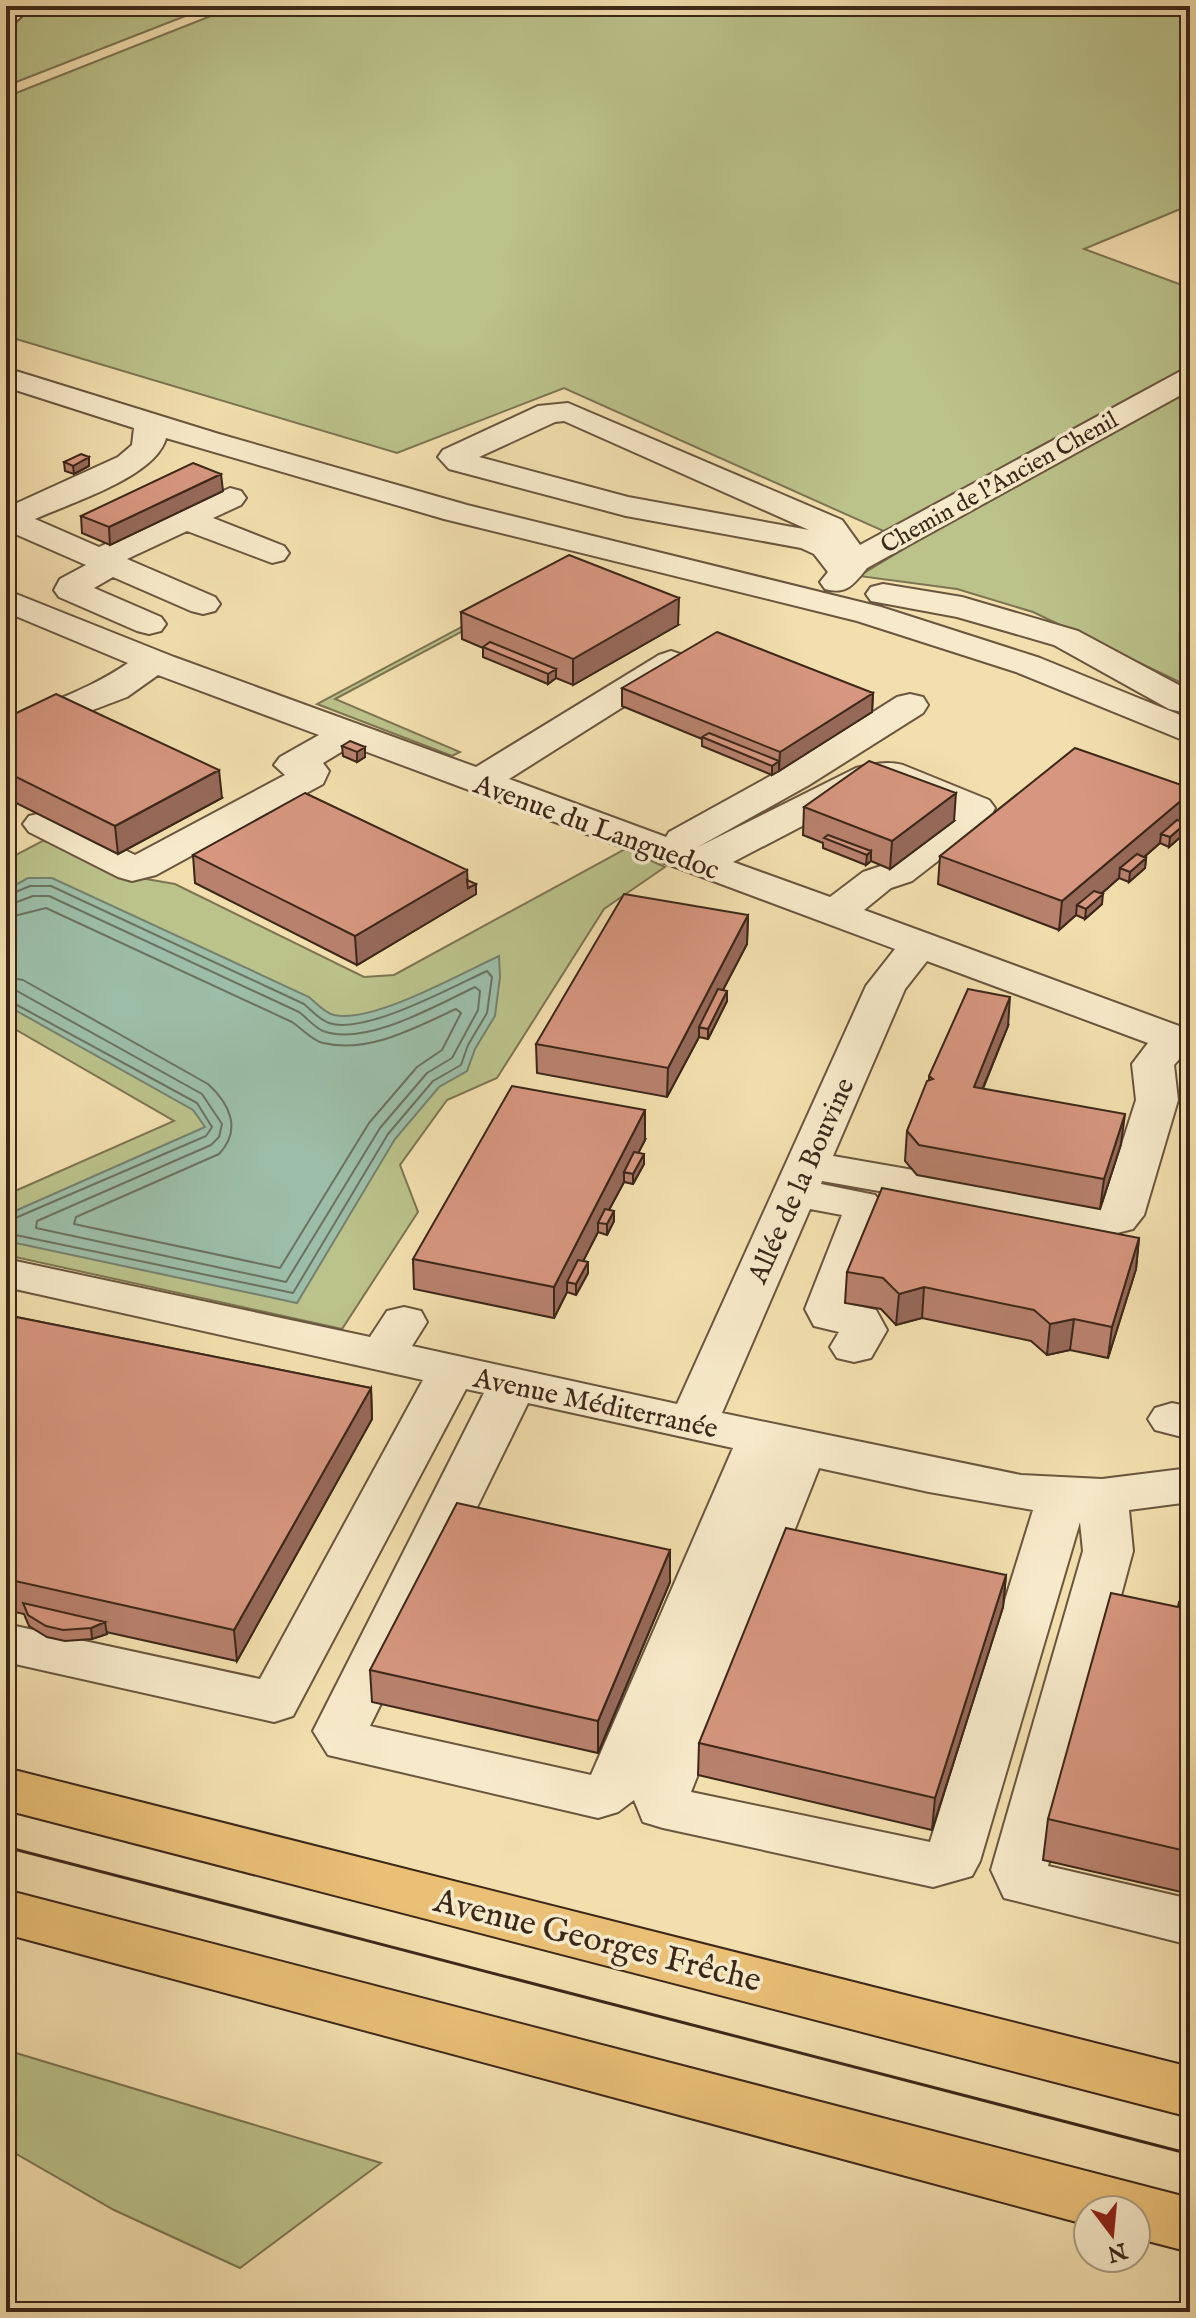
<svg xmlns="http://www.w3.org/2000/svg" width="1196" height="2318" viewBox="0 0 1196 2318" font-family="'IM FELL English',serif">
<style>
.green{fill:#bbc28a;stroke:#7c7452;stroke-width:2}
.water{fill:#9cbda7;stroke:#76816e;stroke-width:2}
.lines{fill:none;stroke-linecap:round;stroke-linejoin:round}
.shore{stroke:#6c7260;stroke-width:2}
.minor-casing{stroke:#6a553e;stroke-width:4}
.major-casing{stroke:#3c2719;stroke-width:4}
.minor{fill:#f7eaca;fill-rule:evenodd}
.major{fill:#eac077;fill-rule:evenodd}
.tram{stroke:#3c2719;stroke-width:3}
.wall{fill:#b8816d;stroke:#3c2719;stroke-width:2}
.shaded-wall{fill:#966959;stroke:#3c2719;stroke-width:2}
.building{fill:#d6967f;stroke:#3c2719;stroke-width:2}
.labels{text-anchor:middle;stroke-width:7;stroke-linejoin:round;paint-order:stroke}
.far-street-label{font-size:24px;fill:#3c2719;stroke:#f7eaca}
.street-label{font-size:28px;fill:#3c2719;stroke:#f7eaca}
.near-street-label{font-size:34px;fill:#3c2719;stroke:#f7eaca}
</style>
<rect width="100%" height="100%" fill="#f3dfae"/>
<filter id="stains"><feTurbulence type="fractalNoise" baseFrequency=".0025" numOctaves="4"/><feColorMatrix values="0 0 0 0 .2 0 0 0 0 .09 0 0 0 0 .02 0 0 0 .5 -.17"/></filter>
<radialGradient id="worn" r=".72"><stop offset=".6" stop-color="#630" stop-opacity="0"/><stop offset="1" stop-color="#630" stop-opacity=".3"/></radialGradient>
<path class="green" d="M 34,6 L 211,6 L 6,86 L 6,29 Z
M 236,6 L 1190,6 L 1190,205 L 1084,249 L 1190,288 L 1190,373 L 890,534 L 564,388 L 397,453 L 6,336 L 6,97 Z
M 1190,388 L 1190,687 L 1033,612 L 957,589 L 859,576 L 990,497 Z
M 559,575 L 564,577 L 335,699 L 460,752 L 452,756 L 317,704 Z
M 50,837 L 129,876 L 175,884 L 364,977 L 394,975 L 625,849 L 665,867 L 604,909 L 497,1078 L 447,1100 L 400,1165 L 418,1212 L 342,1329 L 6,1255 L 6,1231 L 285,1291 L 368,1028 L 6,907 L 6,860 Z
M 6,992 L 227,1126 L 6,1225 L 6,1195 L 174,1121 L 6,1024 Z
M 6,2050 L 381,2163 L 240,2268 L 114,2210 L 6,2148 Z"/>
<path class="water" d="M 28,878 L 52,878 L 309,997 C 316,1003 325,1013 334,1015 C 372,1024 462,973 499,956 L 500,977 L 495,1016 L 475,1049 L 467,1071 L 439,1087 L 395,1139 L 297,1303 L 6,1241 L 6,1215 L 205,1127 L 193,1110 L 6,1005 L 6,890 Z"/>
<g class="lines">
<path class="shore" d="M 6,896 L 30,886 L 51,886 L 304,1004 C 311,1010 320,1020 329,1023 C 365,1035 452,987 487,971 L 492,977 L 487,1013 L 468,1045 L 461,1065 L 433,1081 L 388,1134 L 293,1293 L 6,1233
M 6,906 L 33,896 L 49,896 L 299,1012 C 307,1018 314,1027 323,1031 C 365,1047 437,1005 475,987 L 480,991 L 478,1010 L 452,1058 L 427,1073 L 380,1128 L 286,1282 L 36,1228 L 37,1221 L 211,1145 L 219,1137 L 222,1124 L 202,1094 L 17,991 L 6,989
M 6,918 L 46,908 L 292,1022 C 301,1028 313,1041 323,1043 C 369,1054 416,1027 456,1009 L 461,1013 L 442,1050 L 417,1067 L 369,1123 L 280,1268 L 74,1224 L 76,1217 L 219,1154 C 242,1130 230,1104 208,1084 L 23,980 L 6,977
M 6,999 L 197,1103 L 212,1127 L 206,1136 L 6,1222"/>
<g class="minor-casing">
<path id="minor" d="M 6,6 L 32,6 L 14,23 L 6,25 Z
M 6,368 L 219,434 L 467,505 L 881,607 L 1040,658 L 1190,719 L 1190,743 L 1016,672 L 857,621 L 444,519 L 166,438 C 156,477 70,503 35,519 L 99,547 L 230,488 L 241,491 L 246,498 L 241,505 L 213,518 L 284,546 L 289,553 L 284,560 L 272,563 L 187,531 L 127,559 L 215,597 L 220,604 L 215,611 L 203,614 L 191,611 L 113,577 L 94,588 L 161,617 L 166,624 L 161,631 L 149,634 L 137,631 L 59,597 L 54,590 L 60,579 L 86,565 L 6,530 L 6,508 L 118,457 L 132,445 L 134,428 L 6,387 Z
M 1190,369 L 1190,390 L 867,568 C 854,584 847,595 825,589 L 820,582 L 828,572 L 814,554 L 801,548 L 626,516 L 449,469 L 438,457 L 443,450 L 538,406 L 568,403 L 842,520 L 860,545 L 1179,372 ZM 564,421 L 809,530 L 628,497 L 479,457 L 555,422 Z
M 883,584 L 962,597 L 1078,631 L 1190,691 L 1190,710 L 1182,712 L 1169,709 L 1054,645 L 957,617 L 871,601 L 866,594 L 871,587 Z
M 6,590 L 174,657 L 476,767 L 659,655 L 671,651 L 683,655 L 689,662 L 683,669 L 509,779 L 666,837 L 669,832 L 783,769 L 897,697 L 910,694 L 923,697 L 928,705 L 923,713 L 809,785 L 696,848 L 856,768 C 872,764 887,761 903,765 L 989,800 L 995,808 L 988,822 L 912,881 L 891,888 L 864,910 L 1190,1030 L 1190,1057 L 1183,1055 L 1174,1065 L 1178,1100 L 1144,1215 L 1133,1229 L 1117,1233 L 822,1181 L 821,1184 L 875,1195 L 888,1211 L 853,1305 L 876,1310 L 887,1330 L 871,1358 L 854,1362 L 837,1358 L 830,1347 L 839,1332 L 814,1326 L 805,1309 L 842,1215 L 810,1209 L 722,1413 L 1021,1475 L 1102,1479 L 1190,1468 L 1190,1502 L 1129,1510 L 1133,1551 L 1048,1866 L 1190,1899 L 1190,1945 L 1004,1898 L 991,1870 L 1083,1551 L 1080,1522 L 980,1861 L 972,1876 L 933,1887 L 663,1828 L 643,1822 L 634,1800 L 618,1812 L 598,1818 L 328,1755 L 313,1731 L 484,1393 L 466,1389 L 293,1716 L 274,1722 L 6,1662 L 6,1624 L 260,1679 L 423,1380 L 6,1287 L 6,1259 L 370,1337 L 387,1311 L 404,1307 L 421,1311 L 427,1322 L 412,1346 L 677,1404 L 866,986 L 895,949 L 351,746 L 323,763 L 329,771 L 323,784 L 156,875 L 132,881 L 118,877 L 29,832 L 23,824 L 29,816 L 42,813 L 55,816 L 135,855 L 285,775 L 274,765 L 280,757 L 319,735 L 158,675 L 127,697 L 69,719 L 19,746 L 6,749 L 6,723 C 47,702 91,689 128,663 L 6,612 ZM 886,785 L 953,812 L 884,865 L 863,872 L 830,897 L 733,862 L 879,786 ZM 927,961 L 1148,1043 L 1132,1064 L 1136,1100 L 1103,1203 L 833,1156 L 905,989 ZM 528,1403 L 733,1448 L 591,1775 L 370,1726 ZM 819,1468 L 929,1492 L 1033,1510 L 930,1842 L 691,1792 Z
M 1172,1403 L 1190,1407 L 1190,1439 L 1155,1430 L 1148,1419 L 1155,1408 Z"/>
</g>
<g class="major-casing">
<path id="major" d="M 6,1768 L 1190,2067 L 1190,2117 L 6,1810 Z
M 6,1890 L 1190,2198 L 1190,2252 L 1136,2238 L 1136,2210 L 1088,2210 L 1088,2225 L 6,1934 Z"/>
</g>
<use href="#minor" class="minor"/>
<use href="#major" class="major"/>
<path class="tram" d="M 6,1847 L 1190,2154"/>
</g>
<path class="wall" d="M 89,457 L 89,466 L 74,474 L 65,471 L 64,462 Z
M 223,491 L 110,545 L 82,533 L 81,516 Z
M 461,612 L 678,625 L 573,685 L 556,678 L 548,684 L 483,657 L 483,648 L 462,639 Z
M 622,688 L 873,693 L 872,712 L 772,775 L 702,746 L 702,739 L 622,706 Z
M 6,718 L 222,798 L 118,854 L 6,798 Z
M 342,746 L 365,747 L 365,757 L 357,762 L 343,756 Z
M 1190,788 L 1190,818 L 1184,823 L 1186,823 L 1185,833 L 1169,847 L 1160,843 L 1144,857 L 1146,858 L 1145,868 L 1129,882 L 1119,878 L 1101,894 L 1102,904 L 1085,919 L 1076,915 L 1059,930 L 938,884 L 940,856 Z
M 804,807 L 954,821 L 890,869 L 871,861 L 866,865 L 823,848 L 823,843 L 803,835 Z
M 193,855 L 467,880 L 476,894 L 357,965 L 195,883 Z
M 748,915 L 747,944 L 723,990 L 727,1001 L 708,1039 L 699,1037 L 667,1097 L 537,1073 L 536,1044 Z
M 1008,1026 L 983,1089 L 1121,1144 L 1100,1209 L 917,1175 L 905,1161 L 907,1131 L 929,1081 L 929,1076 Z
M 645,1140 L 638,1153 L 644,1164 L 633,1184 L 624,1182 L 609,1210 L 614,1221 L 607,1235 L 598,1232 L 583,1261 L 588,1262 L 588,1273 L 576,1295 L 567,1292 L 554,1318 L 414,1289 L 413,1259 Z
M 1139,1238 L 1136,1269 L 1108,1358 L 1070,1350 L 1047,1355 L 1031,1341 L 922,1318 L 896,1325 L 881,1309 L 845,1303 L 847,1272 Z
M 6,1315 L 371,1388 L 372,1419 L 237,1661 L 106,1632 L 107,1634 L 92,1639 L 65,1641 L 47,1637 L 29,1626 L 24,1614 L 6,1610 Z
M 670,1550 L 670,1582 L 598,1753 L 372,1702 L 370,1670 Z
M 1006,1575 L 1003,1607 L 932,1830 L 698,1775 L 699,1743 Z
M 1190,1604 L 1190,1894 L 1043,1860 L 1048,1819 L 1178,1607 Z"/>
<path class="shaded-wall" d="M 89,457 L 89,466 L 74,474 L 73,466 Z
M 221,474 L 223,491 L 110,545 L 109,527 Z
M 679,598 L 678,625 L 573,685 L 573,659 Z
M 556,669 L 556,678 L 548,684 L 548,674 Z
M 11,683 L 14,710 L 6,714 L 6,686 Z
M 873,693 L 872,712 L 779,771 L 780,752 Z
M 365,747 L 365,757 L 357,762 L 357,752 Z
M 779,761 L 779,771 L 772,775 L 772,766 Z
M 219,770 L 222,798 L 118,854 L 115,826 Z
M 956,793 L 954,821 L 890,869 L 892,841 Z
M 1190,793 L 1190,818 L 1169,836 L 1161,834 L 1160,843 L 1128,871 L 1120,868 L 1119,878 L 1085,908 L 1077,905 L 1076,915 L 1059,930 L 1062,901 Z
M 1186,823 L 1185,833 L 1169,847 L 1170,837 Z
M 871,851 L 871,861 L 866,865 L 867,855 Z
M 1146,858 L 1145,868 L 1129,882 L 1130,872 Z
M 467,870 L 468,888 L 476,884 L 476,894 L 357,965 L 355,936 Z
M 1103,894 L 1102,904 L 1085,919 L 1086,909 Z
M 748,915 L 747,944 L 703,1028 L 699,1027 L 699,1037 L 667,1097 L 668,1068 Z
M 727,991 L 727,1001 L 708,1039 L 708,1029 Z
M 1010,997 L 1008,1026 L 971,1117 L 974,1087 Z
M 645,1110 L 645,1140 L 628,1173 L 624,1172 L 624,1182 L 602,1223 L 598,1223 L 598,1232 L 572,1283 L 567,1282 L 567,1292 L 554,1318 L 554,1287 Z
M 1125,1114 L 1121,1144 L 1100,1209 L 1104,1179 Z
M 644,1154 L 644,1164 L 633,1184 L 633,1174 Z
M 614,1211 L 614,1221 L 607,1235 L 607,1224 Z
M 1139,1238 L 1136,1269 L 1108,1358 L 1112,1327 Z
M 588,1262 L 588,1273 L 576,1295 L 576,1284 Z
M 924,1287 L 922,1318 L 896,1325 L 899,1294 Z
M 1074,1319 L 1070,1350 L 1047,1355 L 1050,1324 Z
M 371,1388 L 372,1419 L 237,1661 L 234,1630 Z
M 670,1550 L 670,1582 L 598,1753 L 598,1721 Z
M 1006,1575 L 1003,1607 L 932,1830 L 935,1798 Z
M 105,1622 L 107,1634 L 92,1639 L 91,1628 Z"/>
<path class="building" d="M 81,454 L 89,457 L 73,466 L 64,462 Z
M 193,463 L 221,474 L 109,527 L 81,516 Z
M 569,555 L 679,598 L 573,659 L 461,612 Z
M 717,632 L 873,693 L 780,752 L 622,688 Z
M 490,642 L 556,669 L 548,674 L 483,647 Z
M 56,694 L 219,770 L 115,826 L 6,772 L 6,718 Z
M 709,733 L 779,761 L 772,766 L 702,737 Z
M 350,741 L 365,747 L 357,752 L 342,746 Z
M 1075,748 L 1190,788 L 1190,793 L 1062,901 L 940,856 Z
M 869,761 L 956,793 L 892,841 L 804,807 Z
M 305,793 L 467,870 L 355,936 L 193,855 Z
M 1177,820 L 1186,823 L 1170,837 L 1161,834 Z
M 828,835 L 871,851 L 867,855 L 824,838 Z
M 1137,854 L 1146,858 L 1130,872 L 1120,868 Z
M 467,880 L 476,884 L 468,888 Z
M 1094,891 L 1103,894 L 1086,909 L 1077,905 Z
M 624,894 L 748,915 L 668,1068 L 536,1044 Z
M 718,989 L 727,991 L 708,1029 L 699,1027 Z
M 968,989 L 1010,997 L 974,1087 L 1125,1114 L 1104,1179 L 919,1145 L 907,1131 L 927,1081 L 933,1079 L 929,1076 Z
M 512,1086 L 645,1110 L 554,1287 L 413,1259 Z
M 634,1152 L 644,1154 L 633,1174 L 624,1172 Z
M 882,1188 L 1139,1238 L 1112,1327 L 1074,1319 L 1050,1324 L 1034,1310 L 924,1287 L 899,1294 L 883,1278 L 847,1272 Z
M 605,1209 L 614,1211 L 607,1224 L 598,1223 Z
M 578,1260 L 588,1262 L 576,1284 L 567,1282 Z
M 6,1315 L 371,1388 L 234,1630 L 6,1579 Z
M 457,1503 L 670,1550 L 598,1721 L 370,1670 Z
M 786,1528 L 1006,1575 L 935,1798 L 699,1743 Z
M 1111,1593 L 1178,1607 L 1179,1602 L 1190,1604 L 1190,1852 L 1048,1819 Z
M 23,1603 L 105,1622 L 91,1628 L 63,1630 L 46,1626 L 28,1615 Z"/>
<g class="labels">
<g class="far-street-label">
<text transform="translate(999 482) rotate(-29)" y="8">Chemin de l'Ancien Chenil</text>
</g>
<g class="street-label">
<text transform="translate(597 826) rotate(20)" y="10">Avenue du Languedoc</text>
<text transform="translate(800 1180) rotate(-66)" y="10">Allée de la Bouvine</text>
<text transform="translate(596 1402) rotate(12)" y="10">Avenue Méditerranée</text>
</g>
<g class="near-street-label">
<text transform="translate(598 1939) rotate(14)" y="12">Avenue Georges Frêche</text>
</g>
</g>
<rect width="1196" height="2318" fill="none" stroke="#f3dfae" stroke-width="32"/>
<rect x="8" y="8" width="1180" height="2302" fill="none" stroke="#3c2719" stroke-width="4"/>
<rect x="16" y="16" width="1164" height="2286" fill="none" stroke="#3c2719" stroke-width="2"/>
<g transform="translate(1112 2234) rotate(164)"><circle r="38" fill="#f7eaca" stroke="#ac9c83" stroke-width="2"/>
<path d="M0-6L14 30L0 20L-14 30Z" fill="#8f2418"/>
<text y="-12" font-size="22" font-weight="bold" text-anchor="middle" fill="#3c2719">N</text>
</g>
<rect width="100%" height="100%" filter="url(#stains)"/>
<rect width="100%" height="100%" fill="url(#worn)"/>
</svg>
